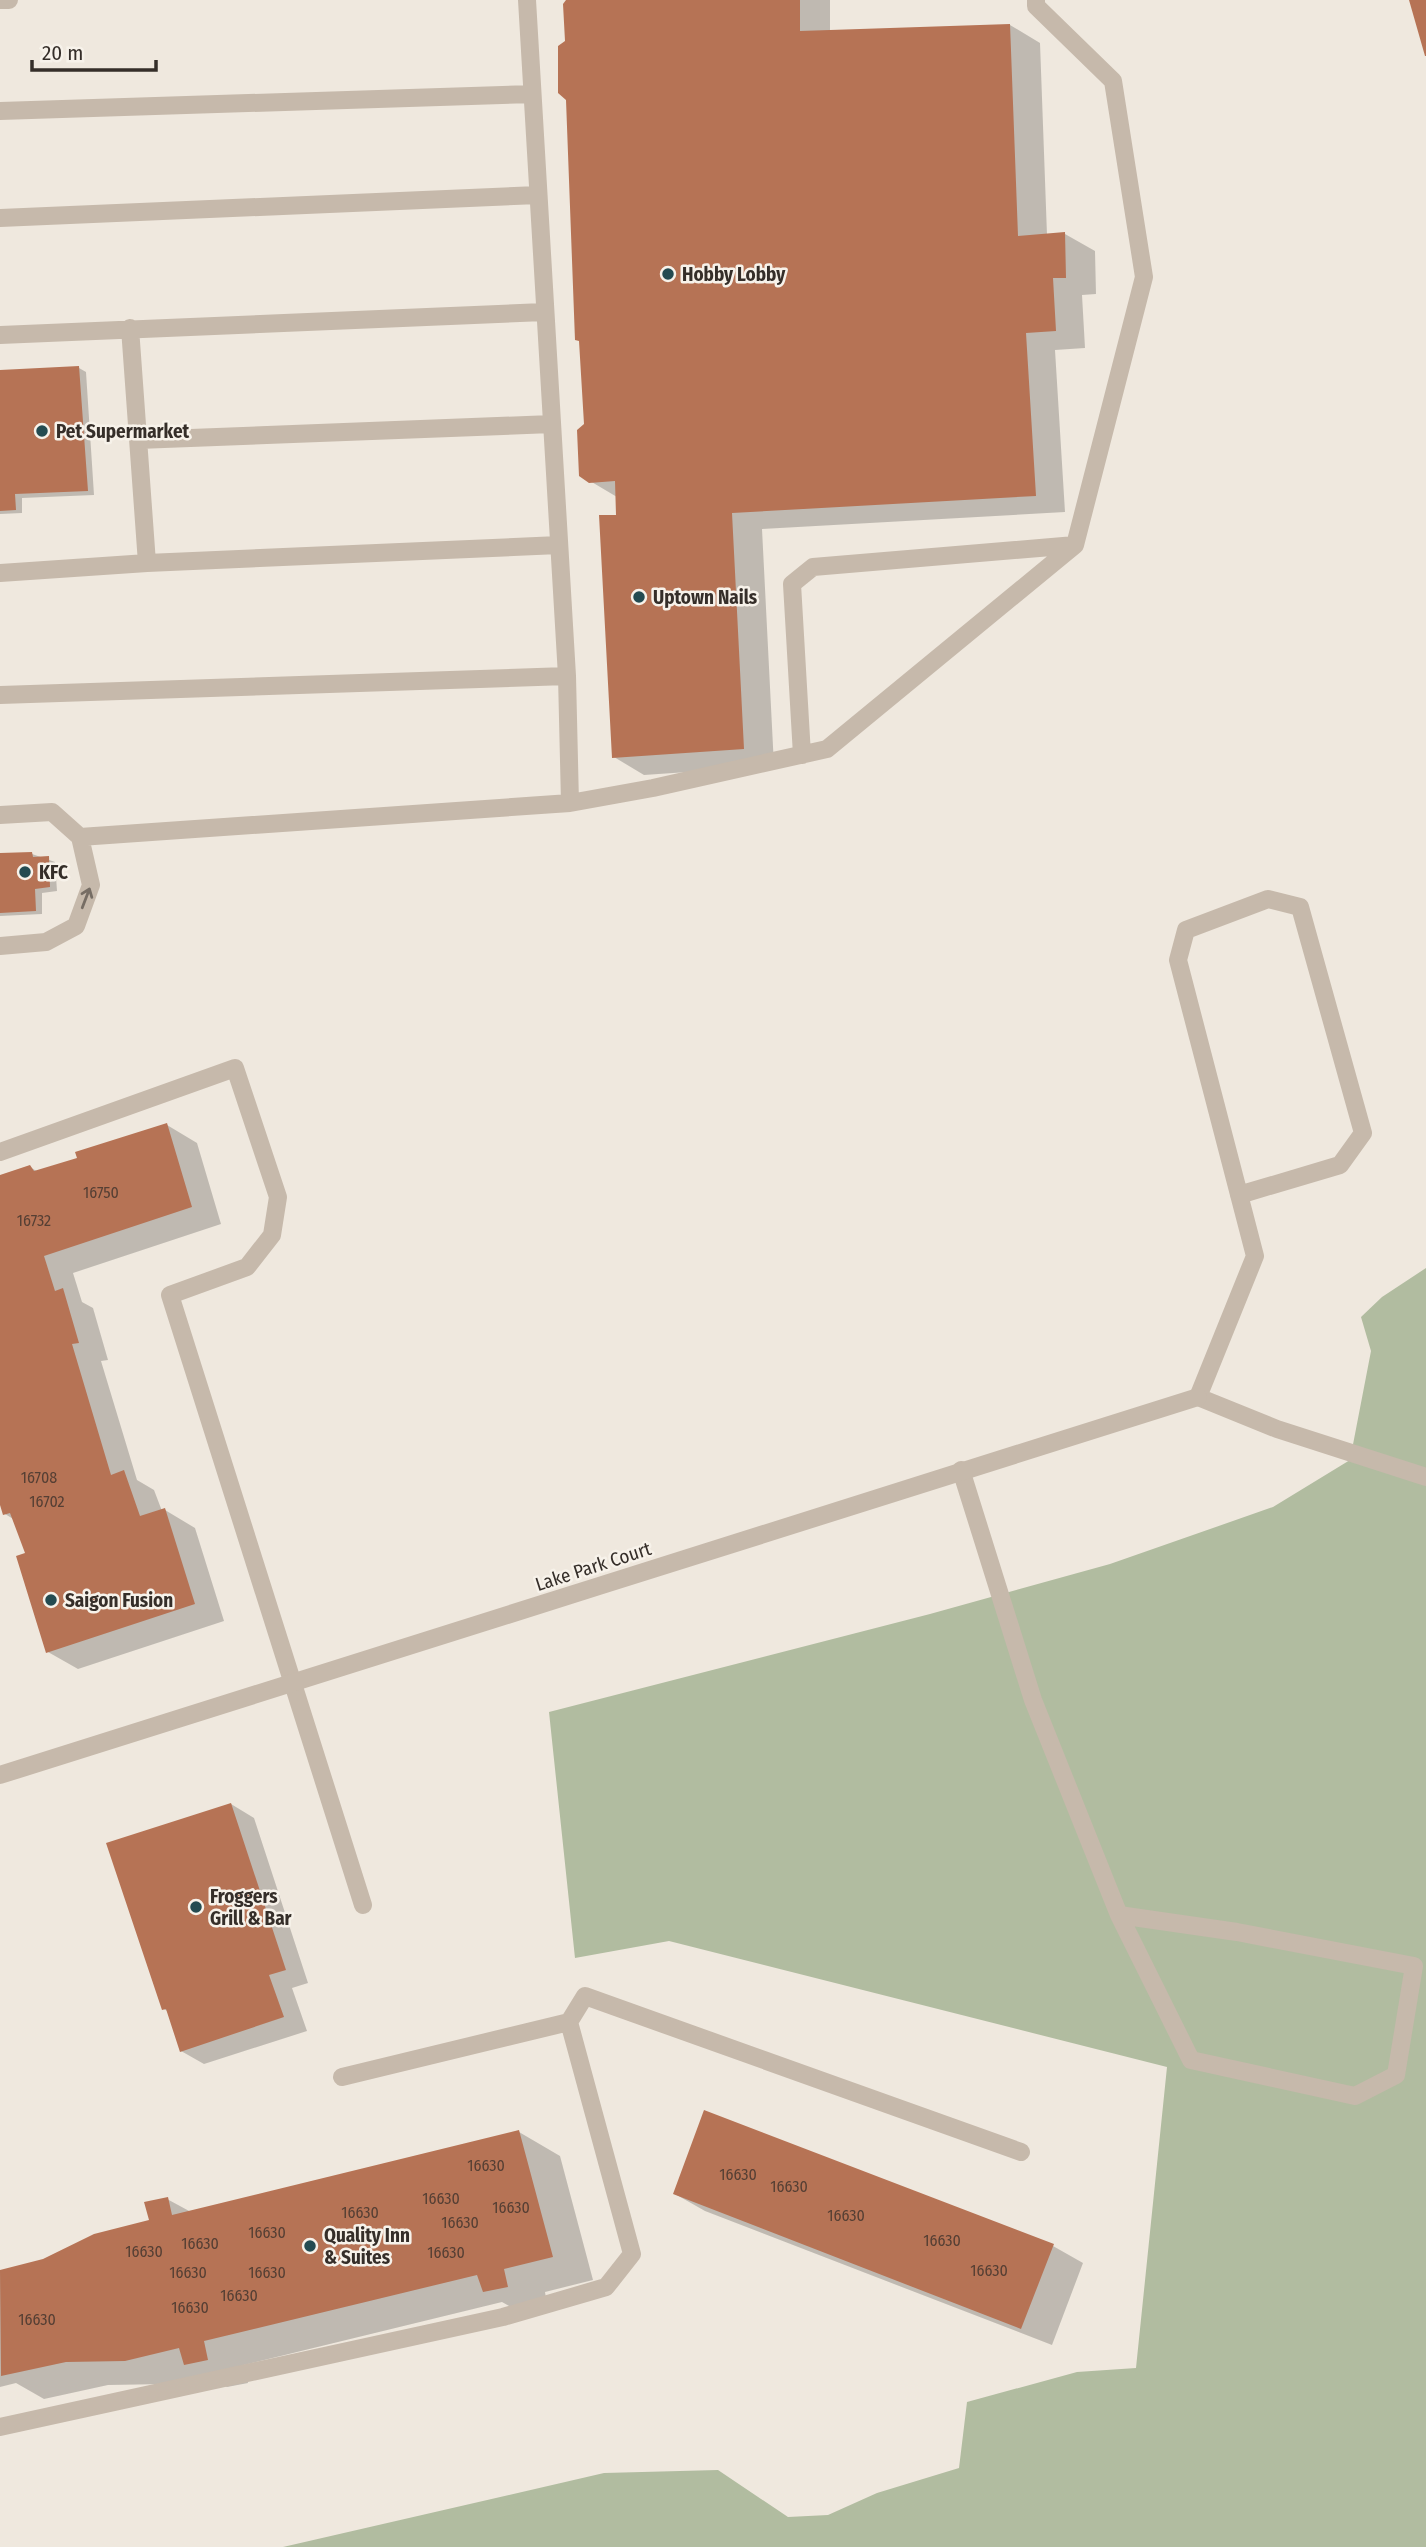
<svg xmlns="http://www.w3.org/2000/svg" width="1426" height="2547" viewBox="0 0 1426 2547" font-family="'Fira Sans Condensed',sans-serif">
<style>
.green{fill:#b1bca0}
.shadow{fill:#0003}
.building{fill:#b67355}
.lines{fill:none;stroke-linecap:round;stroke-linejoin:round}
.service{stroke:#c6b9ab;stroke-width:18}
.minor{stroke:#c6b9ab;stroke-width:18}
.oneway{stroke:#766d64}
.poi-dot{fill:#244b51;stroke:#f7f2ea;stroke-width:2.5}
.labels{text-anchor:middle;stroke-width:5;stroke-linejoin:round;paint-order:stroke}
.number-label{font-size:16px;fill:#553f34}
.poi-label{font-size:19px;font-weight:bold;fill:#352e29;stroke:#f7f2ea;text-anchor:start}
.street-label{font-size:19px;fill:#352e29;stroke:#f7f2ea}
</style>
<rect width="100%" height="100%" fill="#efe8de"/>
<path class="green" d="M 1426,1268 L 1426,2547 L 283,2547 L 604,2473 L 718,2470 L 788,2517 L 828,2515 L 877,2493 L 959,2468 L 967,2402 L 1077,2372 L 1136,2368 L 1167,2067 L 669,1941 L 575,1958 L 549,1712 L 930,1614 L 1110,1564 L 1273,1507 L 1350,1460 L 1371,1351 L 1361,1317 L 1382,1297 Z"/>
<path class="shadow" d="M 569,0 L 830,0 L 830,32 L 1010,25 L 1040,43 L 1047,235 L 1065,234 L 1095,251 L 1096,294 L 1082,295 L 1085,348 L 1055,350 L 1065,512 L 762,529 L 774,766 L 644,775 L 614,757 L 617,497 L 590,481 L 568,100 L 566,42 Z
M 79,368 L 86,372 L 94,495 L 22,498 L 22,513 L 0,514 L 0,372 Z
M 32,854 L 55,862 L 57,891 L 42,893 L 42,914 L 0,916 L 0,855 Z
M 167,1125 L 197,1143 L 221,1224 L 73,1273 L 82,1302 L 93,1308 L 108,1360 L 101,1361 L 137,1480 L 154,1490 L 162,1511 L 165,1510 L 195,1528 L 224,1621 L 78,1669 L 48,1652 L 27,1554 L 15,1520 L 5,1514 L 0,1499 L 0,1177 L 30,1167 L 38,1172 L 79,1159 Z
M 231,1804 L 254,1818 L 308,1983 L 292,1988 L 307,2031 L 204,2064 L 181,2051 L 169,2012 L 164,2009 Z
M 519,2132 L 560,2156 L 593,2280 L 545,2292 L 548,2310 L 525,2315 L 502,2302 L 244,2365 L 248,2383 L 227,2387 L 205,2374 L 167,2384 L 108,2385 L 44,2399 L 16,2383 L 0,2387 L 0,2271 L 44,2261 L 151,2222 L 167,2199 L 191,2212 Z
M 675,2194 L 1053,2246 L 1083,2263 L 1052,2345 L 705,2211 Z"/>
<path class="building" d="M 566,0 L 800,0 L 800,31 L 1010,24 L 1018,236 L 1065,232 L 1066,278 L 1053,278 L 1056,331 L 1026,333 L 1036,496 L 732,513 L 744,749 L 612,758 L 599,515 L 616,515 L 615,481 L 589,483 L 579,476 L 577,430 L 584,424 L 579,341 L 575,340 L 566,100 L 558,93 L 558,46 L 565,41 L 563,4 Z
M 1409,0 L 1426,0 L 1426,56 L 1425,56 Z
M 79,366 L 88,491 L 15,494 L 16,510 L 0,511 L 0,370 Z
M 32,852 L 33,857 L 49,856 L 50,887 L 35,889 L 36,911 L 0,913 L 0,853 Z
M 167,1123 L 192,1207 L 44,1256 L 55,1291 L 63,1288 L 79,1343 L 72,1344 L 111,1475 L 124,1470 L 140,1516 L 165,1508 L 195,1604 L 46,1653 L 16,1556 L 25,1553 L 10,1513 L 3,1515 L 0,1505 L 0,1175 L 30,1165 L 34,1171 L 77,1158 L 75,1152 Z
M 231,1803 L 286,1970 L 269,1975 L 284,2017 L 180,2052 L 166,2009 L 162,2010 L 106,1843 Z
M 704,2110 L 1054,2244 L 1021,2329 L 673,2194 Z
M 519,2130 L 553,2257 L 504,2269 L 508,2287 L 483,2292 L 477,2275 L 204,2341 L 208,2360 L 184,2365 L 179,2348 L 125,2361 L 66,2362 L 1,2376 L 0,2270 L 43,2259 L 94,2234 L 149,2220 L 144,2202 L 168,2197 L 172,2215 Z"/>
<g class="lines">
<path class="service" d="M 0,0 L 9,0
M 0,111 L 532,94
M 0,218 L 538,195
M 130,328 L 147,563
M 0,335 L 544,312
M 138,440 L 552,424
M 0,573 L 147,563 L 559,545
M 567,676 L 570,803 L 653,788 L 827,749 L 1075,545 L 1144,277 L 1113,81 L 1036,6 L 1036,0
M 0,695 L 567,676 L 527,0
M 802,755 L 792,584 L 813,567 L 1075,545
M 0,815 L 52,812 L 80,837 L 91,885 L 76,926 L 46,942 L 0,946
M 80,837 L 570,803
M 0,1152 L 235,1068 L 278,1197 L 272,1235 L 247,1267 L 170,1295 L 363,1905
M 1239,1195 L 1340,1165 L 1363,1133 L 1300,907 L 1268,899 L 1186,930 L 1178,960 L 1255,1256 L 1198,1397 L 1277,1429 L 1426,1477
M 961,1470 L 1033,1700 L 1119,1915 L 1191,2060 L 1355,2096 L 1396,2075 L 1414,1966 L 1237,1932 L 1119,1915
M 342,2077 L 569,2022
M 0,2427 L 503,2317 L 606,2287 L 632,2254 L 569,2022 L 585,1996 L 1021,2152"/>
<path class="minor" d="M 0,1775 C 400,1652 798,1520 1198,1397"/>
</g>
<defs><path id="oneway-shaft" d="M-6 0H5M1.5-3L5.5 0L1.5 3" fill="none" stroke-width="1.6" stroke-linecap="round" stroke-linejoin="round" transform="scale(1.75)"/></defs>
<use class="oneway" href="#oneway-shaft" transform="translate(86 898) rotate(-69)"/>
<g class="poi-dot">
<circle cx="668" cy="274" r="7"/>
<circle cx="42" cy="431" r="7"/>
<circle cx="639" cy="597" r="7"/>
<circle cx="25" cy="872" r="7"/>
<circle cx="51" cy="1600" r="7"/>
<circle cx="196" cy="1907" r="7"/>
<circle cx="310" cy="2246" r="7"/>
</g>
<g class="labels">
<g class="number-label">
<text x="101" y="1198">16750</text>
<text x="34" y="1226">16732</text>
<text x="39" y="1483">16708</text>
<text x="47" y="1507">16702</text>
<text x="486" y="2171">16630</text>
<text x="738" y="2180">16630</text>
<text x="789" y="2192">16630</text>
<text x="441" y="2204">16630</text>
<text x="511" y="2213">16630</text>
<text x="360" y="2218">16630</text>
<text x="846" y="2221">16630</text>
<text x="460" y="2228">16630</text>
<text x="267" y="2238">16630</text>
<text x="942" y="2246">16630</text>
<text x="200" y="2249">16630</text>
<text x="144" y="2257">16630</text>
<text x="446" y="2258">16630</text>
<text x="989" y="2276">16630</text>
<text x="188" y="2278">16630</text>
<text x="267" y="2278">16630</text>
<text x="239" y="2301">16630</text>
<text x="190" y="2313">16630</text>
<text x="37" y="2325">16630</text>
</g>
<g class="poi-label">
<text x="682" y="281">Hobby Lobby</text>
<text x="56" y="438">Pet Supermarket</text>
<text x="653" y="604">Uptown Nails</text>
<text x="39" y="879">KFC</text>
<text x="65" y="1607">Saigon Fusion</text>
<text x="210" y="1903">Froggers<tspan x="210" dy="22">Grill &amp; Bar</tspan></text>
<text x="324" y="2242">Quality Inn<tspan x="324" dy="22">&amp; Suites</tspan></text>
</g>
<g class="street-label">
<text transform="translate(593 1566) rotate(-18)" y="7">Lake Park Court</text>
</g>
</g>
<path d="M32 60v10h124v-10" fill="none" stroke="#352e29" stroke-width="3.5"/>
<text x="42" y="60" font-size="21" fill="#352e29" stroke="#f7f2ea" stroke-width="5" paint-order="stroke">20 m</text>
</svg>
